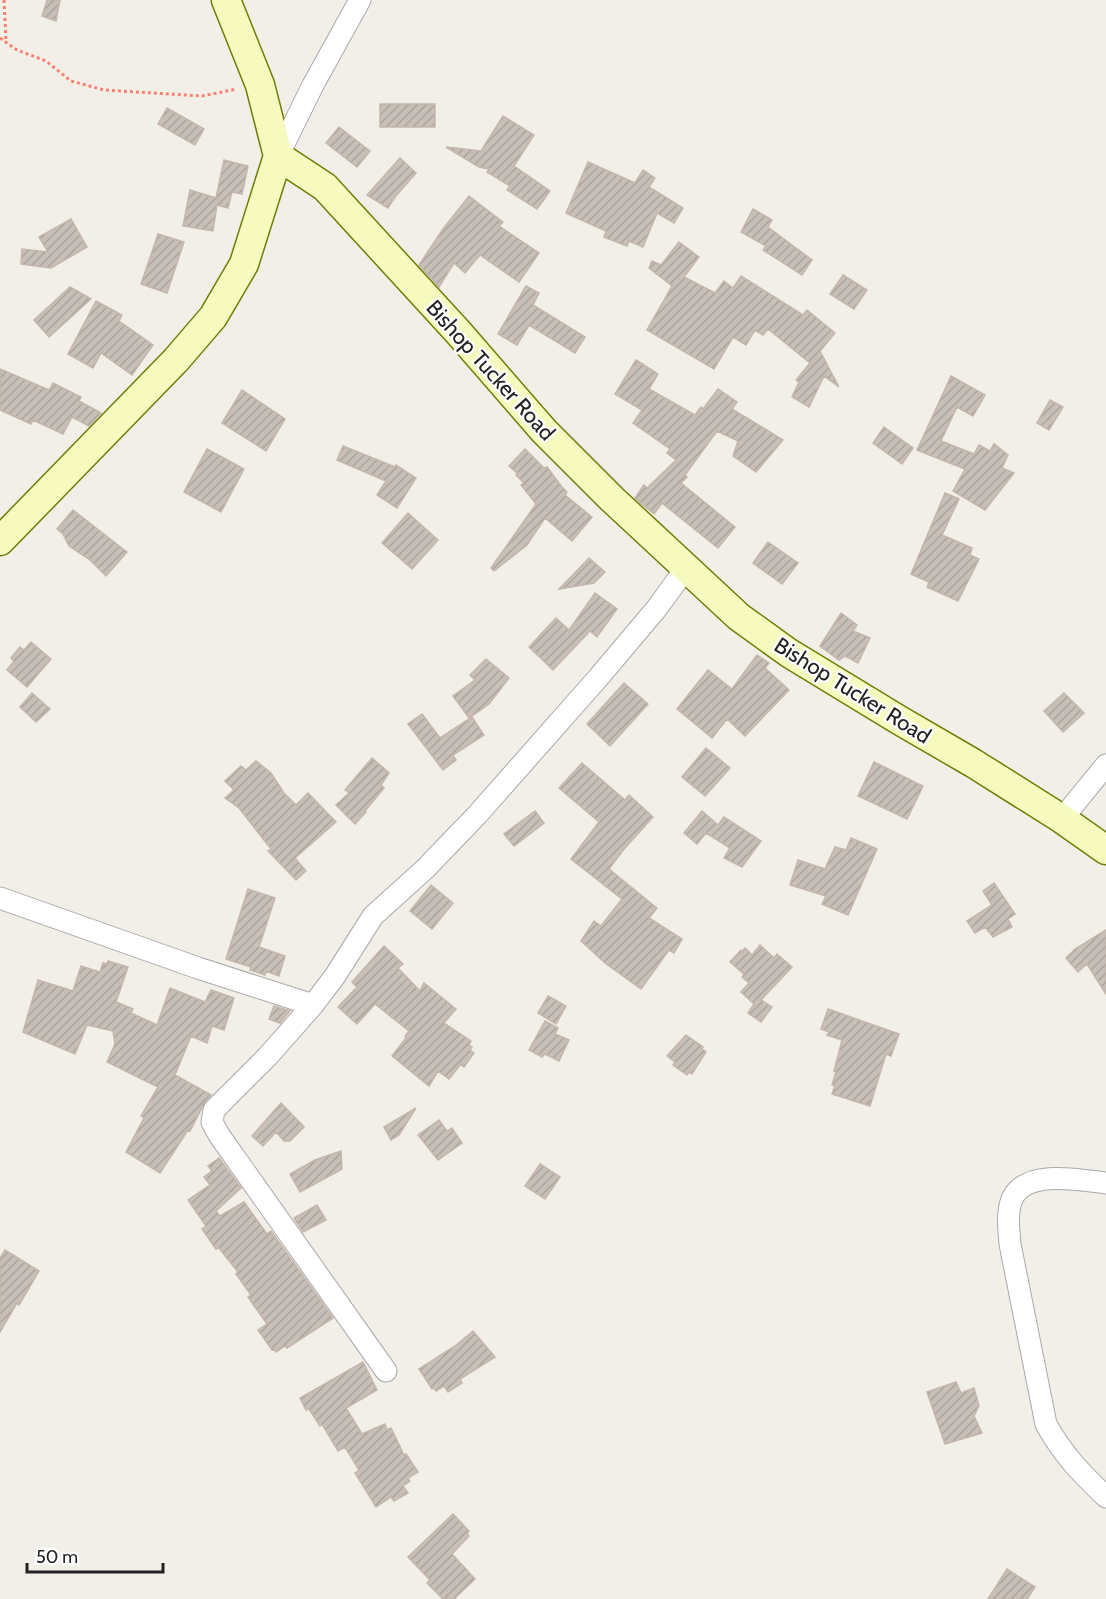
<svg xmlns="http://www.w3.org/2000/svg" width="1106" height="1599" viewBox="0 0 1106 1599" font-family="Cabin,sans-serif">
<style>
.building{fill:url(#building-hatch);stroke:#c4b6ab;stroke-width:1.5}
.lines{fill:none;stroke-linecap:round;stroke-linejoin:round}
.minor-casing{stroke:#a9a9a9;stroke-width:23}
.secondary-casing{stroke:#707d05;stroke-width:31}
.path{stroke:#fa8072;stroke-width:3;stroke-dasharray:3 3;stroke-linecap:butt}
.minor{stroke:#fff;stroke-width:21}
.secondary{stroke:#f7fabf;stroke-width:28}
.labels{text-anchor:middle;stroke-width:4.5;stroke-linejoin:round;paint-order:stroke}
.street-label{font-size:22px;fill:#222;stroke:#fff}
</style>
<defs>
<pattern id="building-hatch" width="6" height="6" patternUnits="userSpaceOnUse" patternTransform="scale(1.5)"><rect width="6" height="6" fill="#c7bfb8"/><path d="M-1 1l2-2M0 6l6-6M5 7l2-2" fill="none" stroke="#aba49e"/></pattern>
</defs>
<rect width="100%" height="100%" fill="#f2efe9"/>
<path class="building" d="M 47,0 L 60,0 L 56,21 L 42,16 Z
M 380,104 L 435,104 L 435,127 L 380,127 Z
M 167,108 L 204,129 L 195,145 L 158,124 Z
M 503,116 L 534,135 L 514,166 L 550,191 L 537,209 L 507,190 L 510,186 L 487,172 L 489,169 L 479,167 L 446,147 L 481,151 Z
M 339,127 L 370,151 L 357,167 L 326,143 Z
M 400,158 L 416,173 L 395,197 L 388,208 L 367,195 Z
M 224,160 L 248,166 L 242,194 L 232,192 L 228,208 L 217,205 L 213,231 L 183,226 L 190,190 L 216,198 Z
M 588,162 L 635,183 L 643,170 L 655,178 L 649,187 L 683,208 L 674,223 L 657,213 L 643,247 L 629,241 L 627,246 L 604,237 L 606,231 L 566,213 Z
M 469,196 L 503,222 L 499,226 L 539,253 L 519,282 L 480,255 L 465,273 L 454,263 L 439,287 L 419,265 L 443,229 Z
M 753,209 L 772,220 L 768,227 L 812,260 L 802,275 L 763,250 L 766,246 L 741,232 Z
M 71,219 L 87,247 L 51,268 L 21,264 L 22,249 L 48,252 L 39,237 Z
M 158,234 L 184,242 L 167,293 L 141,284 Z
M 679,242 L 699,257 L 684,277 L 715,293 L 724,281 L 733,288 L 741,276 L 803,315 L 807,310 L 835,333 L 820,351 L 839,387 L 824,376 L 809,407 L 792,397 L 799,382 L 796,380 L 810,363 L 768,329 L 763,335 L 755,330 L 746,345 L 733,337 L 714,369 L 647,330 L 672,286 L 649,268 L 652,261 L 661,265 Z
M 843,275 L 867,290 L 854,309 L 830,294 Z
M 526,286 L 539,293 L 533,305 L 585,337 L 575,353 L 529,325 L 517,345 L 498,334 Z
M 70,287 L 91,299 L 49,337 L 34,320 Z
M 96,301 L 122,315 L 119,321 L 153,345 L 132,375 L 101,353 L 93,368 L 68,354 Z
M 636,360 L 658,374 L 649,389 L 695,415 L 701,407 L 703,409 L 718,389 L 737,402 L 732,409 L 783,440 L 756,472 L 733,456 L 738,441 L 717,431 L 685,475 L 687,477 L 681,483 L 735,527 L 718,548 L 662,503 L 654,514 L 635,498 L 644,485 L 647,488 L 676,460 L 667,453 L 670,449 L 633,423 L 642,410 L 615,394 Z
M 0,369 L 49,390 L 53,383 L 81,397 L 79,401 L 101,413 L 89,426 L 72,417 L 63,434 L 33,420 L 31,424 L 0,410 Z
M 951,376 L 985,395 L 973,416 L 957,407 L 941,441 L 974,454 L 979,445 L 990,451 L 994,444 L 1008,455 L 1002,468 L 1014,473 L 985,510 L 953,491 L 965,469 L 917,450 Z
M 242,390 L 285,419 L 266,451 L 222,423 Z
M 1050,400 L 1063,407 L 1049,430 L 1037,423 Z
M 884,427 L 913,448 L 902,464 L 873,443 Z
M 343,446 L 395,467 L 396,465 L 416,478 L 397,508 L 377,495 L 386,481 L 337,460 Z
M 207,449 L 244,469 L 221,512 L 184,492 Z
M 525,449 L 544,468 L 547,467 L 562,487 L 567,492 L 565,495 L 592,517 L 572,541 L 545,518 L 527,545 L 494,571 L 491,568 L 536,504 L 521,485 L 524,483 L 516,475 L 517,473 L 509,466 Z
M 945,493 L 959,499 L 942,535 L 972,548 L 970,555 L 979,559 L 958,601 L 927,587 L 929,582 L 911,574 Z
M 73,510 L 127,552 L 106,576 L 90,560 L 69,546 L 63,534 L 57,529 Z
M 408,513 L 438,540 L 412,569 L 382,543 Z
M 768,542 L 798,563 L 782,584 L 753,563 Z
M 589,558 L 605,572 L 594,583 L 559,589 Z
M 595,593 L 617,609 L 597,637 L 590,631 L 553,670 L 529,647 L 556,618 L 569,630 Z
M 841,613 L 857,625 L 853,631 L 870,638 L 858,663 L 845,656 L 839,660 L 820,646 Z
M 31,642 L 51,659 L 27,687 L 7,670 L 14,661 L 11,658 L 20,647 L 24,650 Z
M 757,655 L 769,663 L 765,668 L 789,690 L 745,736 L 727,719 L 712,738 L 677,709 L 708,670 L 732,689 Z
M 486,659 L 509,678 L 489,704 L 469,718 L 453,696 L 475,680 L 470,675 Z
M 624,683 L 648,704 L 610,746 L 587,724 Z
M 32,693 L 50,709 L 36,722 L 20,707 Z
M 1064,693 L 1084,713 L 1063,732 L 1044,711 Z
M 422,714 L 440,738 L 472,717 L 484,735 L 453,755 L 456,760 L 443,770 L 408,724 Z
M 706,748 L 730,768 L 705,796 L 682,777 Z
M 372,758 L 389,773 L 381,785 L 384,788 L 365,811 L 366,812 L 355,824 L 336,805 L 349,793 L 345,790 Z
M 256,761 L 271,773 L 284,793 L 296,805 L 308,793 L 336,822 L 295,858 L 306,871 L 296,880 L 268,851 L 271,849 L 239,808 L 225,798 L 234,790 L 225,781 L 241,766 L 246,770 Z
M 874,762 L 923,786 L 907,819 L 858,796 Z
M 582,763 L 625,800 L 629,795 L 653,817 L 624,849 L 609,869 L 657,908 L 649,918 L 682,939 L 674,953 L 669,950 L 641,989 L 605,963 L 581,941 L 594,921 L 601,926 L 622,899 L 571,859 L 599,822 L 559,788 Z
M 535,811 L 544,823 L 514,846 L 504,834 Z
M 702,811 L 718,825 L 724,817 L 761,841 L 742,867 L 724,858 L 730,848 L 706,833 L 697,844 L 684,833 Z
M 851,838 L 877,849 L 848,915 L 822,904 L 826,896 L 790,885 L 798,860 L 825,869 L 835,847 L 846,850 Z
M 994,883 L 1015,914 L 1008,919 L 1012,927 L 993,937 L 985,927 L 975,933 L 967,921 L 992,905 L 983,891 Z
M 431,885 L 453,903 L 432,929 L 410,911 Z
M 248,889 L 275,898 L 259,947 L 285,956 L 279,976 L 266,971 L 265,975 L 250,970 L 251,967 L 226,959 Z
M 1106,930 L 1106,994 L 1087,964 L 1078,972 L 1066,958 L 1075,949 Z
M 760,945 L 774,958 L 777,954 L 792,967 L 761,1000 L 772,1007 L 761,1022 L 748,1013 L 754,1004 L 741,992 L 749,983 L 742,977 L 744,974 L 730,962 L 741,950 L 742,952 L 745,948 L 752,955 Z
M 384,946 L 403,964 L 398,968 L 420,991 L 424,983 L 456,1009 L 444,1023 L 471,1041 L 469,1045 L 472,1047 L 470,1050 L 474,1053 L 464,1067 L 461,1064 L 449,1079 L 438,1071 L 429,1086 L 392,1056 L 406,1038 L 405,1036 L 409,1031 L 375,1004 L 357,1024 L 338,1007 L 357,987 L 352,982 Z
M 108,961 L 128,967 L 116,1002 L 133,1009 L 131,1013 L 157,1025 L 170,988 L 205,1002 L 211,990 L 234,998 L 224,1030 L 212,1026 L 207,1043 L 191,1036 L 175,1075 L 211,1095 L 205,1102 L 190,1131 L 188,1130 L 160,1173 L 126,1152 L 144,1118 L 141,1116 L 158,1087 L 107,1062 L 115,1044 L 113,1031 L 87,1025 L 75,1054 L 23,1032 L 38,980 L 73,991 L 81,966 L 100,972 L 103,963 L 107,964 Z
M 548,996 L 566,1006 L 556,1024 L 538,1013 Z
M 274,1006 L 290,1011 L 280,1023 L 269,1019 Z
M 828,1009 L 899,1034 L 891,1056 L 886,1054 L 870,1106 L 832,1094 L 835,1085 L 832,1085 L 836,1072 L 834,1071 L 842,1040 L 827,1035 L 829,1032 L 821,1029 Z
M 545,1021 L 558,1028 L 555,1034 L 569,1040 L 559,1061 L 545,1054 L 542,1057 L 529,1050 Z
M 686,1035 L 703,1047 L 702,1049 L 706,1052 L 692,1074 L 689,1072 L 687,1075 L 673,1065 L 675,1062 L 667,1056 Z
M 281,1103 L 304,1127 L 290,1141 L 284,1141 L 276,1132 L 263,1146 L 252,1136 Z
M 416,1108 L 399,1135 L 391,1140 L 384,1127 Z
M 439,1120 L 447,1131 L 452,1128 L 462,1143 L 438,1160 L 418,1135 Z
M 341,1151 L 342,1169 L 300,1192 L 290,1174 L 315,1160 Z
M 219,1158 L 241,1188 L 216,1211 L 220,1216 L 244,1202 L 267,1234 L 271,1231 L 333,1318 L 287,1348 L 285,1346 L 276,1352 L 274,1349 L 272,1350 L 258,1330 L 267,1324 L 248,1297 L 251,1295 L 236,1274 L 238,1272 L 219,1248 L 216,1249 L 202,1229 L 206,1226 L 188,1200 L 210,1185 L 204,1177 L 212,1171 L 208,1166 Z
M 540,1164 L 560,1177 L 545,1199 L 525,1186 Z
M 317,1205 L 326,1220 L 303,1232 L 294,1218 Z
M 5,1250 L 39,1271 L 19,1305 L 17,1303 L 0,1332 L 0,1258 Z
M 473,1331 L 495,1357 L 460,1379 L 462,1383 L 448,1392 L 444,1386 L 436,1391 L 434,1388 L 432,1389 L 419,1369 L 455,1346 Z
M 363,1362 L 377,1390 L 346,1408 L 362,1434 L 385,1424 L 387,1430 L 391,1428 L 404,1455 L 406,1454 L 418,1472 L 408,1478 L 410,1481 L 403,1486 L 408,1493 L 394,1501 L 391,1497 L 376,1507 L 355,1473 L 359,1470 L 345,1447 L 338,1451 L 322,1424 L 320,1426 L 309,1409 L 306,1410 L 300,1398 Z
M 956,1382 L 961,1393 L 974,1388 L 979,1406 L 974,1416 L 982,1433 L 945,1444 L 927,1392 Z
M 453,1514 L 469,1531 L 467,1534 L 469,1536 L 452,1554 L 475,1579 L 454,1599 L 443,1599 L 427,1583 L 430,1580 L 408,1557 Z
M 1007,1569 L 1035,1587 L 1027,1599 L 988,1599 Z"/>
<g class="lines">
<g class="minor-casing">
<path id="minor" d="M 278,156 L 313,85 L 360,0
M 1062,819 L 1106,765
M 0,898 L 198,968 L 313,1005
M 1106,1183 C 1080,1180 1028,1169 1013,1197 C 1006,1211 1009,1230 1010,1244 L 1046,1424 C 1063,1455 1081,1473 1106,1497
M 386,1371 L 219,1135 L 212,1122 L 214,1110 L 268,1056 L 313,1005 L 335,976 L 373,916 L 425,869 L 477,815 L 598,678 L 657,608 L 686,568"/>
</g>
<g class="secondary-casing">
<path id="secondary" d="M 226,0 L 260,85 L 278,156
M 278,156 L 325,187 L 458,332 L 544,431 L 612,499 L 739,617 L 789,653 L 899,720 L 973,763 L 1062,819 L 1106,850
M 0,541 L 176,360 L 213,317 L 244,264 L 278,156"/>
</g>
<path class="path" d="M 4,0 L 6,40 L 4,39
M 0,38 L 17,50 L 46,61 L 71,81 L 104,90 L 202,96 L 237,89"/>
<use href="#minor" class="minor"/>
<use href="#secondary" class="secondary"/>
</g>
<g class="labels">
<g class="street-label">
<text transform="translate(491 370) rotate(48)" y="8">Bishop Tucker Road</text>
<text transform="translate(853 690) rotate(32)" y="8">Bishop Tucker Road</text>
</g>
</g>
<path d="M27 1563v9h136v-9" fill="none" stroke="#222222" stroke-width="3"/>
<text x="36" y="1563" font-size="18" fill="#222222" stroke="#ffffff" stroke-width="4.5" paint-order="stroke">50 m</text>
</svg>
